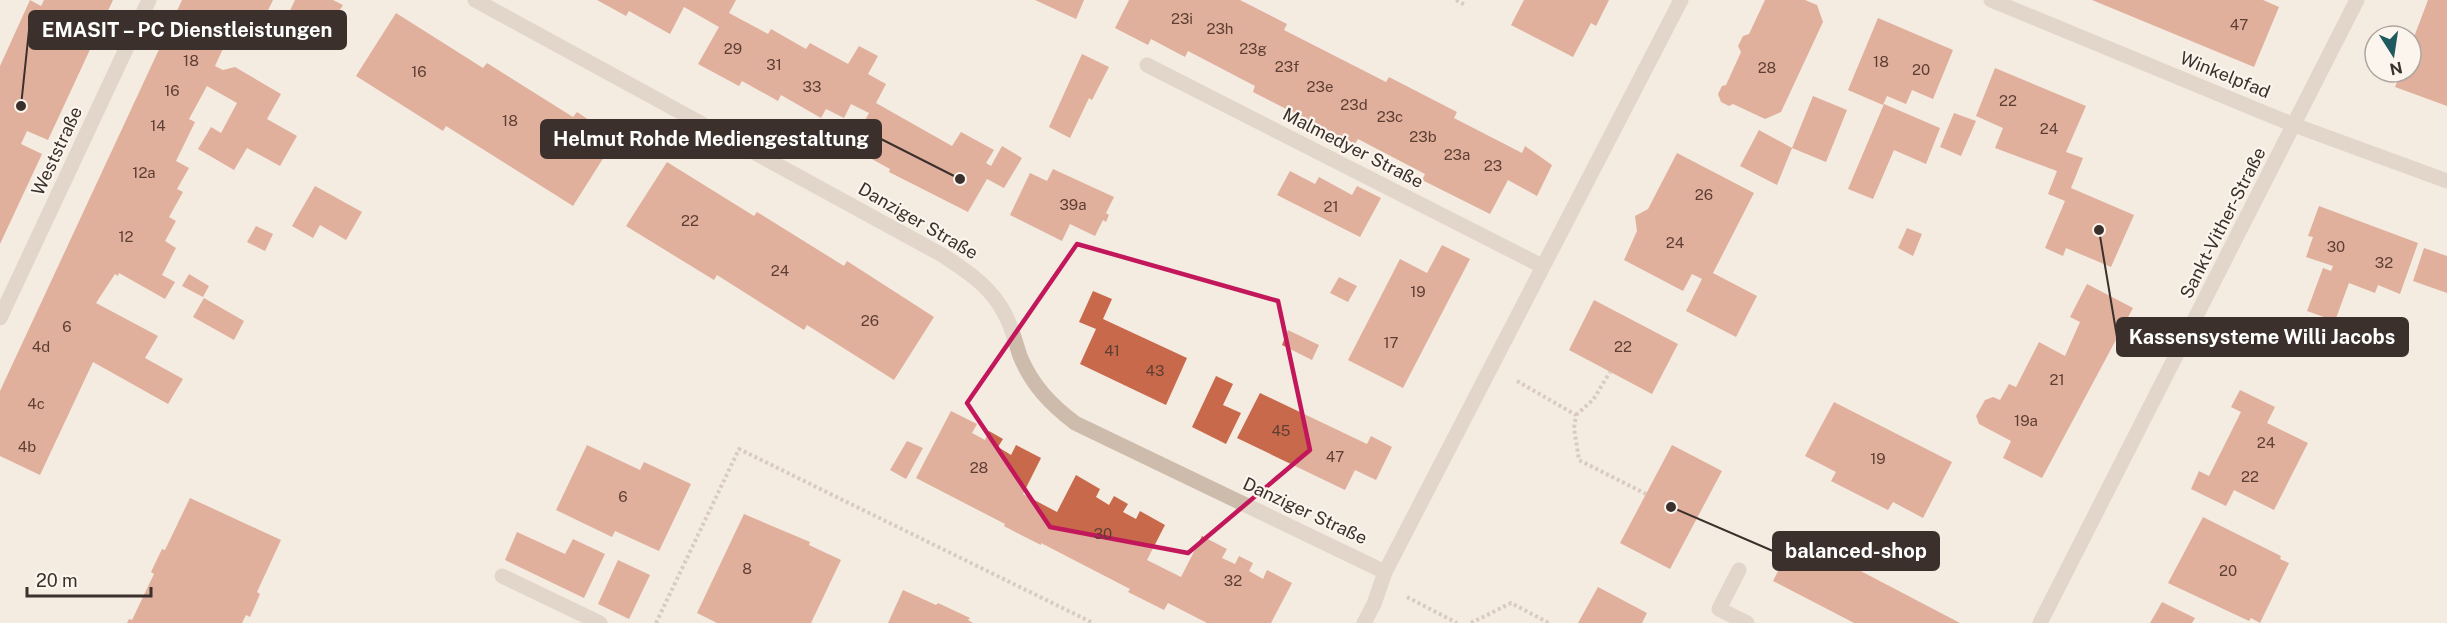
<svg xmlns="http://www.w3.org/2000/svg" width="2447" height="623" viewBox="0 0 2447 623" font-family="'Public Sans',sans-serif">
<style>
.building{fill:#c8694b}
.lines{fill:none;stroke-linecap:round;stroke-linejoin:round}
.path{stroke:#b9a596;stroke-width:4;stroke-dasharray:3 3;stroke-linecap:butt}
.minor{stroke:#cdbbac;stroke-width:15}
.marked{fill:none;stroke:#c2185b;stroke-width:4.5;stroke-linejoin:round}
.labels{text-anchor:middle;stroke-width:4.5;stroke-linejoin:round;paint-order:stroke}
.number-label{font-size:15px;fill:#5e3e33}
.street-label{font-size:18px;fill:#3b302b;stroke:#fbf5ee}
.leader{fill:none;stroke:#3b302b;stroke-width:2}
.callout-dot{fill:#3b302b;stroke:#fbf5ee;stroke-width:2}
.callout{fill:#3b302b;stroke:#3b302b;stroke-width:2}
.callout-label{font-size:20px;text-anchor:middle;font-weight:bold;fill:#fff}
</style>
<rect width="100%" height="100%" fill="#f4ebe1"/>
<path class="building" d="M 30,0 L 41,6 L 44,0 L 113,0 L 48,140 L 27,131 L 21,144 L 42,154 L 0,244 L 0,66 Z
M 182,0 L 273,0 L 249,50 L 227,40 L 215,66 L 223,70 L 235,67 L 281,94 L 267,119 L 297,136 L 280,166 L 247,148 L 234,170 L 198,149 L 211,127 L 221,133 L 237,103 L 207,86 L 189,119 L 195,122 L 176,161 L 189,168 L 177,189 L 183,192 L 169,217 L 176,221 L 165,241 L 176,248 L 162,275 L 175,282 L 165,299 L 119,273 L 118,276 L 115,274 L 96,303 L 158,336 L 145,358 L 183,379 L 168,404 L 93,362 L 40,475 L 0,456 L 0,391 Z
M 295,0 L 333,0 L 343,5 L 322,37 L 286,19 Z
M 597,0 L 736,0 L 729,13 L 768,34 L 771,29 L 806,49 L 810,43 L 848,64 L 859,46 L 878,56 L 868,74 L 886,84 L 876,103 L 952,146 L 961,132 L 994,150 L 986,163 L 991,166 L 1002,146 L 1022,158 L 1004,188 L 987,179 L 968,212 L 889,172 L 890,169 L 850,147 L 869,113 L 851,104 L 844,118 L 826,109 L 821,118 L 781,95 L 778,101 L 742,81 L 739,86 L 698,64 L 719,27 L 684,7 L 670,34 L 629,11 L 626,16 Z
M 1035,0 L 1084,0 L 1076,19 Z
M 1129,0 L 1240,0 L 1287,24 L 1284,30 L 1386,82 L 1389,77 L 1457,112 L 1454,118 L 1522,153 L 1525,146 L 1552,165 L 1537,196 L 1508,180 L 1490,214 L 1422,180 L 1425,174 L 1358,139 L 1355,144 L 1253,92 L 1255,86 L 1188,51 L 1185,57 L 1151,39 L 1148,45 L 1115,28 Z
M 1524,0 L 1609,0 L 1596,26 L 1591,23 L 1573,57 L 1511,25 Z
M 1765,0 L 1805,0 L 1817,5 L 1823,22 L 1781,112 L 1765,119 L 1733,104 L 1729,106 L 1721,102 L 1718,94 L 1722,86 L 1726,85 L 1741,52 L 1738,46 L 1743,36 L 1749,34 Z
M 2092,0 L 2263,0 L 2279,7 L 2254,67 Z
M 2428,0 L 2447,0 L 2447,106 L 2395,87 L 2401,72 L 2411,72 L 2411,45 Z
M 396,13 L 483,68 L 487,63 L 573,117 L 577,112 L 616,138 L 573,206 L 446,126 L 443,131 L 356,76 Z
M 1878,18 L 1953,50 L 1933,99 L 1912,90 L 1906,104 L 1887,96 L 1883,105 L 1848,90 Z
M 1082,54 L 1109,67 L 1092,100 L 1089,98 L 1070,138 L 1049,127 Z
M 1995,68 L 2086,106 L 2066,152 L 2083,158 L 2071,188 L 2134,215 L 2111,267 L 2066,248 L 2063,256 L 2045,248 L 2065,201 L 2048,194 L 2057,171 L 1995,148 L 2003,128 L 1976,116 Z
M 1813,96 L 1847,110 L 1826,162 L 1792,148 L 1777,185 L 1740,166 L 1759,130 L 1792,148 Z
M 1884,104 L 1940,128 L 1926,164 L 1894,150 L 1873,199 L 1848,189 Z
M 1954,113 L 1976,121 L 1961,156 L 1940,147 Z
M 1677,153 L 1754,193 L 1713,273 L 1757,296 L 1736,337 L 1686,311 L 1702,279 L 1692,274 L 1683,291 L 1624,260 L 1637,231 L 1635,216 L 1648,209 Z
M 667,162 L 754,216 L 757,212 L 844,266 L 847,261 L 934,317 L 894,380 L 807,325 L 804,330 L 717,275 L 714,280 L 626,226 Z
M 1053,169 L 1114,197 L 1106,213 L 1109,215 L 1106,222 L 1103,220 L 1095,236 L 1070,224 L 1062,241 L 1010,215 L 1030,173 L 1047,181 Z
M 1290,171 L 1315,184 L 1319,177 L 1352,195 L 1357,186 L 1381,198 L 1360,237 L 1277,195 Z
M 315,186 L 362,212 L 346,240 L 320,225 L 313,238 L 292,226 Z
M 2319,206 L 2418,243 L 2400,294 L 2378,285 L 2375,293 L 2349,283 L 2335,321 L 2307,311 L 2323,268 L 2331,271 L 2333,266 L 2306,257 L 2313,237 L 2308,236 Z
M 256,226 L 273,234 L 265,251 L 247,242 Z
M 1907,228 L 1922,234 L 1913,256 L 1898,248 Z
M 1442,245 L 1470,259 L 1403,388 L 1348,360 L 1400,259 L 1427,273 Z
M 2424,248 L 2447,256 L 2447,293 L 2413,281 Z
M 189,274 L 209,286 L 203,297 L 182,286 Z
M 1339,277 L 1357,286 L 1348,302 L 1330,293 Z
M 2087,284 L 2133,308 L 2042,478 L 2003,458 L 2011,441 L 1979,424 L 1976,416 L 1985,400 L 1993,397 L 2000,400 L 2009,384 L 2016,387 L 2039,342 L 2065,356 L 2080,322 L 2070,317 Z
M 1093,291 L 1112,299 L 1103,319 L 1187,358 L 1166,405 L 1080,364 L 1096,329 L 1079,322 Z
M 204,298 L 244,321 L 234,340 L 193,317 Z
M 1594,300 L 1678,344 L 1652,394 L 1569,350 Z
M 1288,330 L 1319,345 L 1312,360 L 1282,345 Z
M 1216,376 L 1233,384 L 1223,405 L 1241,413 L 1226,444 L 1192,427 Z
M 2240,390 L 2275,407 L 2267,423 L 2308,443 L 2274,510 L 2234,490 L 2226,506 L 2191,489 L 2199,471 L 2209,476 L 2241,412 L 2231,407 Z
M 1260,393 L 1367,444 L 1371,436 L 1392,447 L 1376,480 L 1355,470 L 1345,490 L 1237,438 Z
M 1834,402 L 1952,462 L 1923,518 L 1893,502 L 1888,510 L 1831,481 L 1836,472 L 1805,456 Z
M 951,411 L 977,424 L 972,433 L 985,440 L 989,431 L 1003,439 L 998,447 L 1011,455 L 1016,445 L 1041,458 L 1023,494 L 1057,512 L 1076,475 L 1100,489 L 1096,497 L 1109,505 L 1114,496 L 1128,504 L 1123,512 L 1136,519 L 1140,511 L 1165,525 L 1147,560 L 1181,577 L 1202,536 L 1227,549 L 1222,558 L 1235,564 L 1239,556 L 1253,563 L 1249,571 L 1263,579 L 1267,570 L 1292,583 L 1271,623 L 1207,623 L 1168,603 L 1164,610 L 1128,592 L 1130,589 L 1041,543 L 1041,545 L 1021,535 L 1004,526 L 1005,524 L 916,478 Z
M 907,441 L 923,448 L 906,479 L 890,470 Z
M 587,445 L 640,470 L 644,462 L 691,484 L 659,551 L 615,531 L 612,537 L 556,510 Z
M 1672,445 L 1722,471 L 1670,569 L 1620,543 Z
M 190,498 L 281,540 L 257,592 L 260,594 L 250,617 L 246,615 L 242,623 L 127,623 L 129,619 L 132,620 L 154,574 L 151,572 L 162,549 L 165,550 Z
M 744,514 L 810,542 L 809,545 L 841,560 L 811,623 L 717,623 L 697,613 Z
M 2203,517 L 2281,556 L 2280,559 L 2289,563 L 2260,623 L 2251,618 L 2249,621 L 2168,583 Z
M 517,532 L 565,554 L 573,539 L 605,554 L 584,598 L 505,560 Z
M 1795,538 L 1853,567 L 1960,623 L 1854,623 L 1831,611 L 1773,581 Z
M 618,560 L 650,575 L 629,619 L 598,604 Z
M 1598,587 L 1647,613 L 1642,623 L 1578,623 Z
M 903,590 L 936,605 L 938,603 L 970,618 L 968,620 L 973,623 L 888,623 Z
M 2162,602 L 2195,618 L 2192,623 L 2150,623 Z"/>
<g class="lines">
<path class="path" d="M 1456,0 L 1465,5
M 1517,381 L 1576,415 L 1574,428 L 1579,460 L 1646,494
M 1576,415 L 1593,400 L 1610,372
M 1407,597 L 1457,623
M 656,623 L 739,449 L 1093,623
M 1471,623 L 1511,603 L 1549,623"/>
<path class="minor" d="M 475,0 L 944,256 C 965,270 985,283 999,304 C 1010,320 1014,338 1020,356 C 1032,385 1050,404 1075,423 L 1385,572
M 1991,0 L 2294,125 L 2447,181
M 1147,65 L 1542,266
M 0,318 L 149,0
M 1739,570 L 1719,609 L 1747,623
M 502,576 L 600,623
M 1364,623 L 1374,604 L 1385,572 L 1681,0
M 2040,623 L 2357,0"/>
</g>
<path d="M0 0H2447V623H0ZM 1077,244 L 1278,301 L 1310,450 L 1188,553 L 1050,527 L 967,403 Z" fill="#f4ebe1" fill-opacity=".55" fill-rule="evenodd"/>
<path class="marked" d="M 1077,244 L 1278,301 L 1310,450 L 1188,553 L 1050,527 L 967,403 Z"/>
<g class="labels">
<g class="number-label">
<text x="1182" y="24">23i</text>
<text x="2239" y="30">47</text>
<text x="1220" y="34">23h</text>
<text x="733" y="54">29</text>
<text x="1253" y="54">23g</text>
<text x="191" y="66">18</text>
<text x="1881" y="67">18</text>
<text x="774" y="70">31</text>
<text x="1287" y="72">23f</text>
<text x="1767" y="73">28</text>
<text x="1921" y="75">20</text>
<text x="419" y="77">16</text>
<text x="812" y="92">33</text>
<text x="1320" y="92">23e</text>
<text x="172" y="96">16</text>
<text x="2008" y="106">22</text>
<text x="1354" y="110">23d</text>
<text x="1390" y="122">23c</text>
<text x="510" y="126">18</text>
<text x="158" y="131">14</text>
<text x="2049" y="134">24</text>
<text x="1423" y="142">23b</text>
<text x="1457" y="160">23a</text>
<text x="1493" y="171">23</text>
<text x="144" y="178">12a</text>
<text x="1704" y="200">26</text>
<text x="1073" y="210">39a</text>
<text x="1331" y="212">21</text>
<text x="690" y="226">22</text>
<text x="126" y="242">12</text>
<text x="1675" y="248">24</text>
<text x="2336" y="252">30</text>
<text x="2384" y="268">32</text>
<text x="780" y="276">24</text>
<text x="1418" y="297">19</text>
<text x="870" y="326">26</text>
<text x="67" y="332">6</text>
<text x="1391" y="348">17</text>
<text x="41" y="352">4d</text>
<text x="1623" y="352">22</text>
<text x="1112" y="356">41</text>
<text x="1155" y="376">43</text>
<text x="2057" y="385">21</text>
<text x="36" y="409">4c</text>
<text x="2026" y="426">19a</text>
<text x="1281" y="436">45</text>
<text x="2266" y="448">24</text>
<text x="27" y="452">4b</text>
<text x="1335" y="462">47</text>
<text x="1878" y="464">19</text>
<text x="979" y="473">28</text>
<text x="2250" y="482">22</text>
<text x="623" y="502">6</text>
<text x="1103" y="539">30</text>
<text x="747" y="574">8</text>
<text x="2228" y="576">20</text>
<text x="1233" y="586">32</text>
</g>
<g class="street-label">
<text transform="translate(2225 75) rotate(22)" y="6">Winkelpfad</text>
<text transform="translate(1353 148) rotate(27)" y="6">Malmedyer Straße</text>
<text transform="translate(57 151) rotate(-65)" y="6">Weststraße</text>
<text transform="translate(918 221) rotate(30)" y="6">Danziger Straße</text>
<text transform="translate(2223 223) rotate(-63)" y="6">Sankt-Vither-Straße</text>
<text transform="translate(1305 511) rotate(25)" y="6">Danziger Straße</text>
</g>
</g>
<path class="leader" d="M21 106L29 30M960 179L881 139M2099 230L2117 337M1671 507L1773 551"/>
<g class="callout-dot">
<circle cx="21" cy="106" r="6"/>
<circle cx="960" cy="179" r="6"/>
<circle cx="2099" cy="230" r="6"/>
<circle cx="1671" cy="507" r="6"/>
</g>
<g class="callout">
<rect x="29" y="11" width="317" height="38" rx="6"/>
<rect x="541" y="120" width="340" height="38" rx="6"/>
<rect x="2117" y="318" width="291" height="38" rx="6"/>
<rect x="1773" y="532" width="166" height="38" rx="6"/>
</g>
<g class="callout-label">
<text x="187" y="37">EMASIT – PC Dienstleistungen</text>
<text x="711" y="146">Helmut Rohde Mediengestaltung</text>
<text x="2262" y="344">Kassensysteme Willi Jacobs</text>
<text x="1856" y="558">balanced-shop</text>
</g>
<g transform="translate(2393 54) rotate(168)"><circle r="28" fill="#fbf5ee" stroke="#aea6a0" stroke-width="1.5"/>
<path d="M0-4.5L10 22L0 15L-10 22Z" fill="#1f5a5e"/>
<text y="-9" font-size="16" font-weight="bold" text-anchor="middle" fill="#3b302b">N</text>
</g>
<path d="M27 587v9h124v-9" fill="none" stroke="#3b302b" stroke-width="3"/>
<text x="36" y="587" font-size="18" fill="#3b302b" stroke="#fbf5ee" stroke-width="4.5" paint-order="stroke">20 m</text>
</svg>
